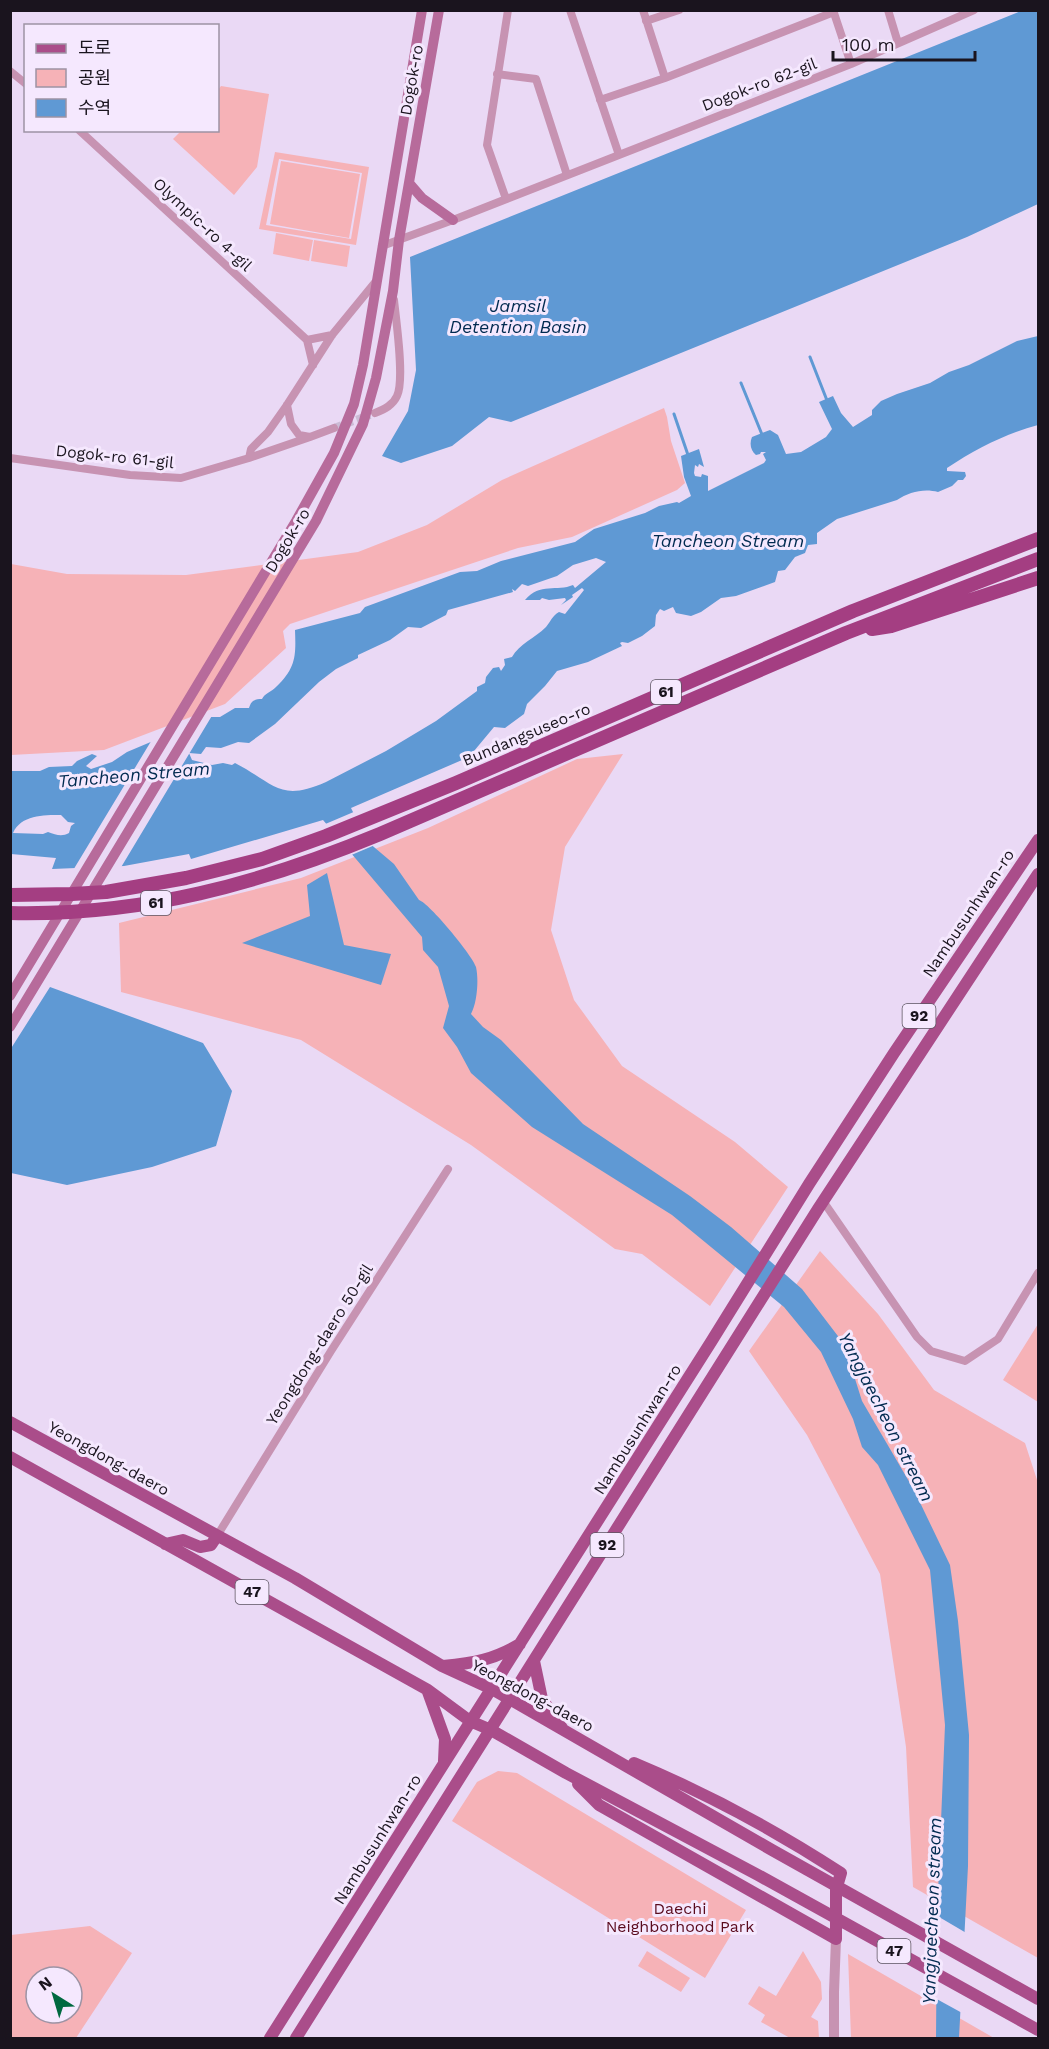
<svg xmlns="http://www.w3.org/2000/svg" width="1049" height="2049" viewBox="0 0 1049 2049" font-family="'Work Sans','Noto Sans KR',sans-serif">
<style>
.green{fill:#f6b2b7;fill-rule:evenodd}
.water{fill:#5f99d4;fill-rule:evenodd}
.pier{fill:#ead9f5}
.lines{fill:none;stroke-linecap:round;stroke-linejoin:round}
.stream{stroke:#5f99d4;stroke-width:3}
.minor-tunnel{stroke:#cbbbd5;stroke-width:8;stroke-dasharray:8 4;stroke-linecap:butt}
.minor{stroke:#c793b2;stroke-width:8}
.tertiary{stroke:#c793b2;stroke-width:10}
.secondary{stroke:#b76b9b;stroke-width:10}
.primary{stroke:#aa4d8a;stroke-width:12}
.trunk{stroke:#a43e82;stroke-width:14}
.labels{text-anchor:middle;stroke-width:6;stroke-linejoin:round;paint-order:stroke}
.shield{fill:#f5e8fe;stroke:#5c5461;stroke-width:1.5}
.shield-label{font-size:15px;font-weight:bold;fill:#1a141e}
.street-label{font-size:16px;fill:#1a141e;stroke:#f5e8fe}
.park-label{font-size:16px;fill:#5a0b1e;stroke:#f5e8fe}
.water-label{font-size:18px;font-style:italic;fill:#002a50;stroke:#f5e8fe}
</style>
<rect width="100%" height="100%" fill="#ead9f5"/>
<path class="green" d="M 221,86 L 269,94 L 257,167 L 234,195 L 173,139 L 181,131 L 218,130 L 218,90 Z
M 275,152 L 369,167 L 356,245 L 259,229 ZM 279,159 L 362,173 L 351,239 L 266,225 Z
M 281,161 L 360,174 L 349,238 L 270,224 Z
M 276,233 L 313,240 L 309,261 L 273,254 Z
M 314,240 L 350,246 L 347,267 L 311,261 Z
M 664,408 L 667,417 L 671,441 L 685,483 L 677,490 L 572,537 L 518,548 L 290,624 L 283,631 L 286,648 L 225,704 L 104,750 L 11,755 L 11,564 L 67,574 L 186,575 L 358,552 L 427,525 L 502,480 Z
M 623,754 L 565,847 L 551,930 L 574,1000 L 622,1066 L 735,1142 L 788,1187 L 710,1306 L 642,1254 L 615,1249 L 471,1145 L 301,1040 L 121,992 L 119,923 L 301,878 L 428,828 L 577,759 Z
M 820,1251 L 878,1314 L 934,1390 L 1025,1443 L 1038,1483 L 1038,1958 L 913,1887 L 906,1747 L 880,1574 L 807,1435 L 749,1351 Z
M 1038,1324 L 1038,1402 L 1003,1380 Z
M 498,1771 L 517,1773 L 746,1910 L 705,1978 L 452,1821 L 477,1782 Z
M 90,1926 L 132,1953 L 76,2038 L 11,2038 L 11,1935 ZM 36,1977 L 72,1977 L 72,2013 L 36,2013 Z
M 647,1951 L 690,1978 L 681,1992 L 638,1966 Z
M 803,1951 L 821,1982 L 822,1999 L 811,2017 L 818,2021 L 819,2038 L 790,2038 L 761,2022 L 765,2015 L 748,2004 L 759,1986 L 776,1996 Z
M 848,1954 L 994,2038 L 851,2038 Z"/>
<path class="water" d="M 1021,11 L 1038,11 L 1038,204 L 967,237 L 511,422 L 489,417 L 452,446 L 401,463 L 382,456 L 408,411 L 416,370 L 410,257 Z
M 1038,336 L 1038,425 C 1005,434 976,449 947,468 L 947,471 L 965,472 L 966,476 L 963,480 L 958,480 L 952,486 L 938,492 C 924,488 909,492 897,500 L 837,519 L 817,533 L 817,544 L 808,545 L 805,553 L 795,557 L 785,570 L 778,571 L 775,582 L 736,596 L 721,598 L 701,612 L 691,616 L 676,613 L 673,607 L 664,611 L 660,609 L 656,615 L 655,626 L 642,636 L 628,643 L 622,642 L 620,643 L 622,646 L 588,662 L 557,671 L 545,686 L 527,704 L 524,714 L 505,728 L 494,727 L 469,757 L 351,808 L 368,842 L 394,864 L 419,900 C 429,903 473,956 476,967 C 479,980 477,1003 471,1014 L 483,1027 L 501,1040 L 583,1124 L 690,1196 L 731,1227 L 802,1289 L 844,1344 L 862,1401 L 914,1490 L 950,1565 L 958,1621 L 969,1735 L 968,1866 L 959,2038 L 936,2038 L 937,1918 L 945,1725 L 930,1570 L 878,1465 L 862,1447 L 853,1419 L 821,1352 L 784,1307 L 672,1215 L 532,1127 L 471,1073 L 457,1047 L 443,1028 L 449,1006 L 438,967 L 423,950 L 422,937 L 323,820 L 191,859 L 189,854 L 124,866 L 52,869 L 56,858 L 11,854 L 11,771 L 40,771 L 49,767 L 72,766 L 77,761 L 92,754 L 97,756 L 86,766 L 91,769 L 112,762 L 127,752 L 210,717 L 220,717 L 235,708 L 249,708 C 251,701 254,699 262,699 C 265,693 271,692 276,687 C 296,668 296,656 295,630 L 360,613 L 365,607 L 460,572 L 477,571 L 501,561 L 575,542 L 594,529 L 645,513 L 659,506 L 677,502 L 679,503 L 691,496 L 684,477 L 681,456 L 699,449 L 704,467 L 699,464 L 698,467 L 695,465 L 694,473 L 695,476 L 701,477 L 702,474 L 708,476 L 708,491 L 764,463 L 766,460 L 763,454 L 766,452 L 761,452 L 760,454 L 756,455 C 751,451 749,444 752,437 L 770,430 L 778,435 L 786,454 L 801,452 L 826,437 L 832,429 L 819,402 L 833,396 L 841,413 L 853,427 L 872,415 L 872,410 L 881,401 L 897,394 L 930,383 L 949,372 L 969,365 L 1017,341 ZM 596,558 L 606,562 L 575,588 L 573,585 C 557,592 540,582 525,600 L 540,600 L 542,598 L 549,600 L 565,598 L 566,600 L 561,605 L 573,597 L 572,595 L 582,588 L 584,590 L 565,614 L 559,612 C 552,616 551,621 546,627 C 535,638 519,644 512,657 L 504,659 L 505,665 L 501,671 L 499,667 L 493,668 L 486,677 L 485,683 L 477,687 L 477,691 L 436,721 L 386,751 L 326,782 C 279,803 274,783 235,763 L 232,765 L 223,763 L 212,765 L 192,760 L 189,753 L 201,754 L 206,747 L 221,748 L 238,742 L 249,743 L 275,724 L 319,682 L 336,669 L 358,658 L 358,655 L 390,640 L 408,627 L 421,628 L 446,615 L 448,610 L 513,592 L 512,589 L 515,591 L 522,584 L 528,586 L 557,576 L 573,565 ZM 61,815 L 68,822 L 75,823 L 71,826 L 69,833 C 62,837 56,835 48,832 L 43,834 L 13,833 C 21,815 43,815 61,815 Z
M 327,873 L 344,945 L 391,954 L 381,985 L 242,943 L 310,916 L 307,885 Z
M 50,987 L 203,1043 L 232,1091 L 216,1146 L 152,1167 L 67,1185 L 11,1173 L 10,1050 Z"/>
<path class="pier" d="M 213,714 L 120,869 L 72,872 L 153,738 Z
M 356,811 L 371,841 L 375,845 L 349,856 L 323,825 Z
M 934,1914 L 968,1934 L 964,2014 L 933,1997 Z"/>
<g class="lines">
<path class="stream" d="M 810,357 L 828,403
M 741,383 L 763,437
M 674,414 L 688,455"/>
<path class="minor-tunnel" d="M 334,428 L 370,415"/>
<path class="minor" d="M 570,10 L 619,155
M 643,10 L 665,78
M 833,10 L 851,64
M 888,10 L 898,43
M 646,21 L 679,10
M 10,71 L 26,84
M 497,74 L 536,79 L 567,175
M 600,100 L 665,78 L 834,12
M 79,130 L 307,340
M 506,199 L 487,145 L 508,10
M 382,246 L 453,220 L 851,64 L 974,10
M 313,365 L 307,340 L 332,335
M 287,405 L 291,424 L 299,435 L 310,437 L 334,428
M 375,413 C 385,409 393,405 397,396 C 405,380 396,320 394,300
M 310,437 L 249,458 L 251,449 L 268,432 L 287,405 L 332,335 L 377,280
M 10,458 L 130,475 L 181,478 L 249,458
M 823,1201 L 917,1337 L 931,1351 L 965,1361 L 998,1339 L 1038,1273
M 217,1536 L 331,1351 L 448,1169"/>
<path class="tertiary" d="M 834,2038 L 834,1992 L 836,1939"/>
<path class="secondary" d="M 409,183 L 422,198 L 453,220
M 10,996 L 296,521 L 334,453 L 354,404 L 363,365 L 422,10
M 10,1027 L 316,521 L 363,424 L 376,378 L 393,291 L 399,240 L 439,10"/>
<path class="primary" d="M 10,1422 L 295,1578 L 442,1666 L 492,1689 L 772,1850 L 1038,1999
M 10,1457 L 428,1690 L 470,1721 L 491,1730 L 566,1773 L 758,1875 L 1038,2030
M 165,1544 L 183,1540 L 200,1547 L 211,1545 L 217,1536
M 534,1661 L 542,1699 L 562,1728
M 443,1666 C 474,1663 493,1660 520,1644
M 428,1692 L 445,1739 L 444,1761
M 578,1784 L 599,1805 L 836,1939 L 836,1890 L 841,1873 C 775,1830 706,1793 634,1763
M 270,2038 L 711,1342 L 809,1184 L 894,1053 L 1038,840
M 296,2038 L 818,1209 L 1038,874"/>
<path class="trunk" d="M 872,629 L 891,626 L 1038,578
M 10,895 L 72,894 L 106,892 L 186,878 L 262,859 L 326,836 L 456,783 L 853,611 L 1038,539
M 10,913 C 143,916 259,884 380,834 L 846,633 L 1038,559"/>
</g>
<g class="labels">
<g class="shield">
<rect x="651" y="680" width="30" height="24" rx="4.5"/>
<rect x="141" y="891" width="30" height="24" rx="4.5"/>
<rect x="902.5" y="1004" width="33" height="24" rx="4.5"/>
<rect x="590.5" y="1533" width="33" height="24" rx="4.5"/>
<rect x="235.5" y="1580" width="33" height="24" rx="4.5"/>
<rect x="877.5" y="1939" width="33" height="24" rx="4.5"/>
</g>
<g class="shield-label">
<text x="666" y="697">61</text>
<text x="156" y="908">61</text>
<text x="919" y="1021">92</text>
<text x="607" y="1550">92</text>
<text x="252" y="1597">47</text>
<text x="894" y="1956">47</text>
</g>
<g class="street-label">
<text transform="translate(411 80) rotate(-80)" y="6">Dogok-ro</text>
<text transform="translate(759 84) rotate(-21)" y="6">Dogok-ro 62-gil</text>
<text transform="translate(203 224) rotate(43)" y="6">Olympic-ro 4-gil</text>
<text transform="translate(115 456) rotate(6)" y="6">Dogok-ro 61-gil</text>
<text transform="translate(287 540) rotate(-59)" y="6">Dogok-ro</text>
<text transform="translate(526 734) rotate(-23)" y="6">Bundangsuseo-ro</text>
<text transform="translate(968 913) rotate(-56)" y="6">Nambusunhwan-ro</text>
<text transform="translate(319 1344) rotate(-58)" y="6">Yeongdong-daero 50-gil</text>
<text transform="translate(637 1429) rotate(-58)" y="6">Nambusunhwan-ro</text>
<text transform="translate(109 1458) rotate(29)" y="6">Yeongdong-daero</text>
<text transform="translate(533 1695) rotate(28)" y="6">Yeongdong-daero</text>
<text transform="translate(377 1839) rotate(-58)" y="6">Nambusunhwan-ro</text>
</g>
<g class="park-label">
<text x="680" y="1914">Daechi<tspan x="680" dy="18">Neighborhood Park</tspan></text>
</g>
<g class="water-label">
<text x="518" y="312">Jamsil<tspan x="518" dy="21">Detention Basin</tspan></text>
<text x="728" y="547">Tancheon Stream</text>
<text transform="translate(134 775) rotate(-5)" y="6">Tancheon Stream</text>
<text transform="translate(886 1417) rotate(63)" y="6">Yangjaecheon stream</text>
<text transform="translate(932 1911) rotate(-88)" y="6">Yangjaecheon stream</text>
</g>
</g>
<rect width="1049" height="2049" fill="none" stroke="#1a141e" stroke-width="24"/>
<rect x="24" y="24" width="195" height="108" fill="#f5e8fe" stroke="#9d93a4" stroke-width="1.5"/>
<rect x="36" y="44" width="30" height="9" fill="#aa4d8a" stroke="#9d93a4" stroke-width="1.5"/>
<text x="78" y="54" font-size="18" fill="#1a141e">도로</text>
<rect x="36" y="69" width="30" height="18" fill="#f6b2b7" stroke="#9d93a4" stroke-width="1.5"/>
<text x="78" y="84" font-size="18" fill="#1a141e">공원</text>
<rect x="36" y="99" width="30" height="18" fill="#5f99d4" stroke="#9d93a4" stroke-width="1.5"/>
<text x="78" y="114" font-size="18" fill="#1a141e">수역</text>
<g transform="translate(54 1995) rotate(323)"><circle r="28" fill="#f5e8fe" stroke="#9d93a4" stroke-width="1.5"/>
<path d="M0-4.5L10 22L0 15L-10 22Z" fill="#006940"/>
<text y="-9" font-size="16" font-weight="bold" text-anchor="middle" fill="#1a141e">N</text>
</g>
<path d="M833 51v9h142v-9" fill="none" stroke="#1a141e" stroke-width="3"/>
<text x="842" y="51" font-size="18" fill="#1a141e" stroke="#f5e8fe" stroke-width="4.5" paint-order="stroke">100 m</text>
</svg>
